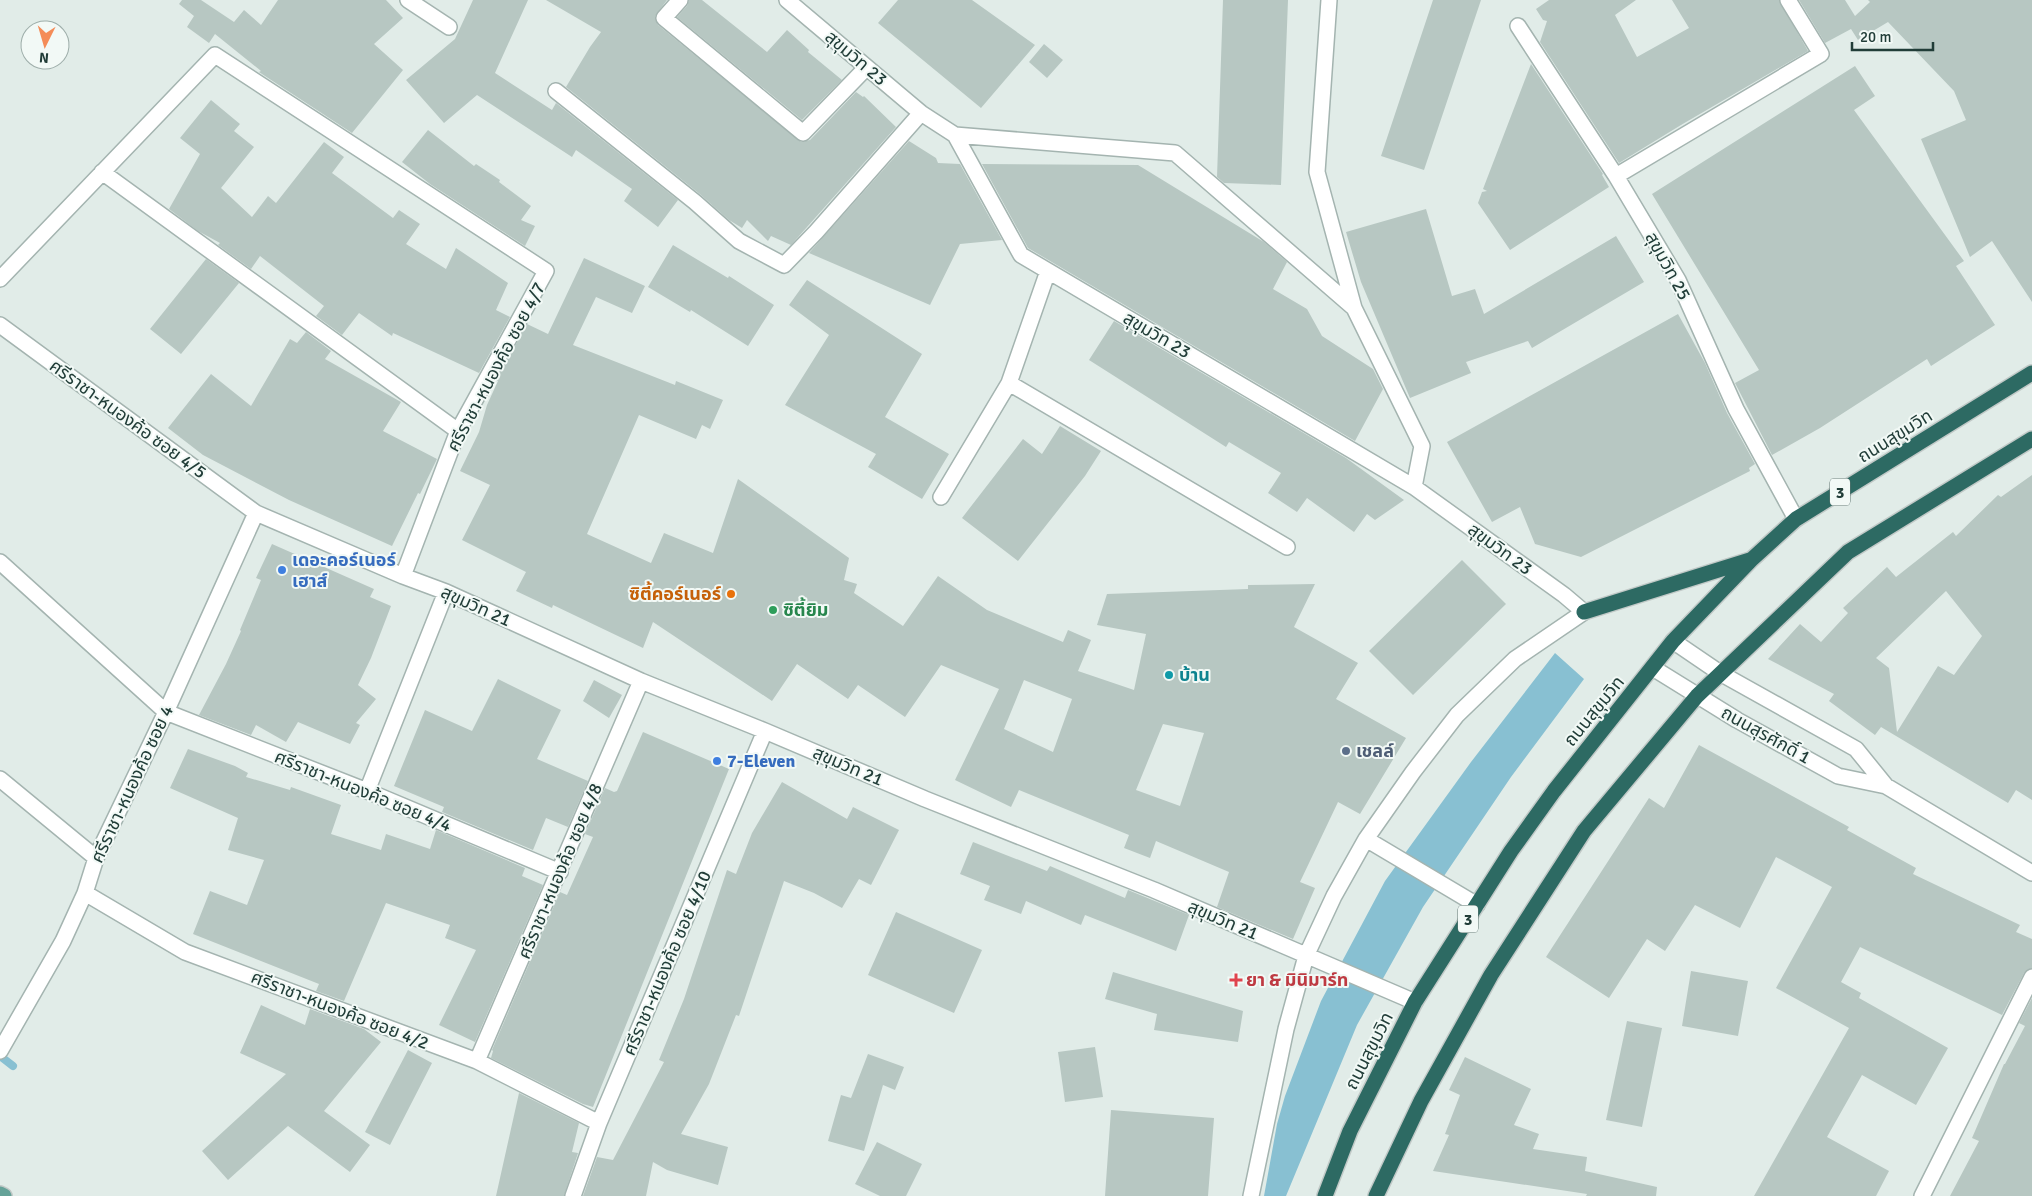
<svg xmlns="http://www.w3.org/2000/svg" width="2032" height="1196" viewBox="0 0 2032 1196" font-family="Signika,'Noto Sans Thai',sans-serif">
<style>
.water{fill:#88c0d2}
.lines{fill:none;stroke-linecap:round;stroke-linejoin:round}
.stream{stroke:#88c0d2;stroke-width:8}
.building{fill:#b7c7c2;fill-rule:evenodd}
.minor-casing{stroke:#a4b4b0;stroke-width:18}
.major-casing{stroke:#c1c9c7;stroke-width:18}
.highway-casing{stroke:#c1c9c7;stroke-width:18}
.minor{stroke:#fff;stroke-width:15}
.major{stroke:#65a298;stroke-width:15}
.highway{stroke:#2d6a63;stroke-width:15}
.shop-dot{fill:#3f7fe0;stroke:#f2f9f6;stroke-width:2}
.food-dot{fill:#e8710a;stroke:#f2f9f6;stroke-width:2}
.leisure-dot{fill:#2e9e5b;stroke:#f2f9f6;stroke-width:2}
.culture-dot{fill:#0f9aa8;stroke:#f2f9f6;stroke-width:2}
.service-dot{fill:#5c6f8a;stroke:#f2f9f6;stroke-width:2}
.health-dot{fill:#e0444e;stroke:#f2f9f6;stroke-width:2}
.labels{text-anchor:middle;stroke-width:4;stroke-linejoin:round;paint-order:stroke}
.shield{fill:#f2f9f6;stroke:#607571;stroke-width:1}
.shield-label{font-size:16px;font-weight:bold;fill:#213d38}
.street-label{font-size:18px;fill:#213d38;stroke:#f2f9f6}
.shop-label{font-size:18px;font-weight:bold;fill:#366cbe;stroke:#f2f9f6;text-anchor:start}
.food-label{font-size:18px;font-weight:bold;fill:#c56008;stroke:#f2f9f6;text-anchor:end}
.leisure-label{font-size:18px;font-weight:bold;fill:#27864d;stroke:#f2f9f6;text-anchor:start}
.culture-label{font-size:18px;font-weight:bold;fill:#0d838f;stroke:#f2f9f6;text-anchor:start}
.service-label{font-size:18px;font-weight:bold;fill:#4e5e75;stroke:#f2f9f6;text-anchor:start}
.health-label{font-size:18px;font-weight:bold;fill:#be3a42;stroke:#f2f9f6;text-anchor:start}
</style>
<rect width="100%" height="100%" fill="#e1ece8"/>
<path class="water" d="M 1555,653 L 1584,679 L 1511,777 L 1423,907 L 1357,1025 L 1286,1196 L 1264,1196 L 1277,1124 L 1285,1096 L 1321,1001 L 1385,881 L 1471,762 Z"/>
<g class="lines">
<path class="stream" d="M 0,1056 L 13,1066"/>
</g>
<path class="building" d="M 182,0 L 201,0 L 234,22 L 244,10 L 261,25 L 278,0 L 386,0 L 403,18 L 374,44 L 403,70 L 352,133 L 265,76 L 259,72 L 261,71 L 215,34 L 209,43 L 187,27 L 194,16 L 179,4 Z
M 473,0 L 528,0 L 495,73 L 552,110 L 556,103 L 678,200 L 658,227 L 624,201 L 632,189 L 576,150 L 572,157 L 477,95 L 444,123 L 406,80 L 455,39 Z
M 546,0 L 667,0 L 655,16 L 658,25 L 801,142 L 810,140 L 856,92 L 863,97 L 864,96 L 896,127 L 791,245 L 771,236 L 768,241 L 747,220 L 742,228 L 729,220 L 701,195 L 566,87 L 590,47 L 601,32 Z
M 689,0 L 702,0 L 767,52 L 787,30 L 809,50 L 808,52 L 842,80 L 802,120 L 677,17 L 687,6 Z
M 898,0 L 972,0 L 1035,45 L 981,108 L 878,23 Z
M 1223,0 L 1288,0 L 1281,185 L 1224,183 L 1217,177 Z
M 1433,0 L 1481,0 L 1424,170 L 1381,156 Z
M 1549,0 L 1636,0 L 1615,15 L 1637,57 L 1689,28 L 1672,0 L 1779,0 L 1808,51 L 1681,125 L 1619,163 L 1540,42 L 1547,21 L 1543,20 L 1536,9 Z
M 1799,0 L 1845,0 L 1855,16 L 1870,2 L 1868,0 L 2032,0 L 2032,302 L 1992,241 L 1970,257 L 1921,139 L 1966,120 L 1954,91 L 1888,22 L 1858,40 L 1851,29 L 1825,43 Z
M 1044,44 L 1063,60 L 1047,78 L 1029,62 Z
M 1531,64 L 1603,174 L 1602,175 L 1609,187 L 1510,250 L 1478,203 L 1482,192 L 1487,191 L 1483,189 Z
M 1855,66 L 1875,96 L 1854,110 L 1964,261 L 1956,266 L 1995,325 L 1931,366 L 1927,359 L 1820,428 L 1772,455 L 1735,383 L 1759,370 L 1652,194 Z
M 211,100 L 240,124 L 234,131 L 254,147 L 221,188 L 252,217 L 268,196 L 276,203 L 324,142 L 344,157 L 332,173 L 393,218 L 399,210 L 420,224 L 406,244 L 446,269 L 456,248 L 508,283 L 496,310 L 510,317 L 479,373 L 393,333 L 392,336 L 359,313 L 342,335 L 316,316 L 324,306 L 260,256 L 251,269 L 218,245 L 220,243 L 198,231 L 169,209 L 200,154 L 180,138 Z
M 428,130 L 474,166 L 476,164 L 500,180 L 499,182 L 531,206 L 521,220 L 535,226 L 525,246 L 430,184 L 402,162 Z
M 909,141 L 936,158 L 938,163 L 960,164 L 1002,240 L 960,244 L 930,305 L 809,253 Z
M 982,164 L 1138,165 L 1264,242 L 1287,262 L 1273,289 L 1307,309 L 1322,336 L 1373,369 L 1383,389 L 1355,441 L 1028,248 Z
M 1426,209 L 1452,296 L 1475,289 L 1484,314 L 1616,236 L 1644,282 L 1532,348 L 1528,341 L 1466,362 L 1471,373 L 1410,398 L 1361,282 L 1346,232 Z
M 673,245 L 728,278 L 729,276 L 774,305 L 748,346 L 691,310 L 690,312 L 648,287 Z
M 584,258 L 645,286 L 632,313 L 596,297 L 573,345 L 675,385 L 676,381 L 723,400 L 710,429 L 702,425 L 696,439 L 639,415 L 587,534 L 651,563 L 664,533 L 713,553 L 738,479 L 849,558 L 844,580 L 857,584 L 854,593 L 903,626 L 938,576 L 987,610 L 1063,642 L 1068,630 L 1091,640 L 1078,671 L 1134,690 L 1146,634 L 1097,625 L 1107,594 L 1248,589 L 1248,585 L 1315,584 L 1294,627 L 1358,663 L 1336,699 L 1406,738 L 1360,814 L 1338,802 L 1300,882 L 1315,888 L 1293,939 L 1217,907 L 1229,872 L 1156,841 L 1150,858 L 1124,848 L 1129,835 L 1019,790 L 1011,807 L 955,780 L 999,689 L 941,665 L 905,717 L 858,685 L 848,699 L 797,664 L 772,701 L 653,622 L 643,648 L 553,605 L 552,608 L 516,591 L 526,572 L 462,540 L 490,485 L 460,471 L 479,432 L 487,405 L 498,381 L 496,381 L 527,324 L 548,334 ZM 1024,680 L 1072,699 L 1053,752 L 1004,729 ZM 1163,724 L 1204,733 L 1180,806 L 1136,790 Z
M 206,259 L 239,283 L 181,354 L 150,329 Z
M 807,280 L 922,354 L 885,417 L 949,454 L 922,499 L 868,467 L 876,454 L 785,405 L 829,335 L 789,305 Z
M 1678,314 L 1705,363 L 1727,413 L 1755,464 L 1749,468 L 1750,471 L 1581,557 L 1535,544 L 1520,507 L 1492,522 L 1447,442 Z
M 1114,321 L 1346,458 L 1404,500 L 1375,520 L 1367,514 L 1354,532 L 1307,498 L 1297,512 L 1268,493 L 1281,473 L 1229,442 L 1226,447 L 1089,360 Z
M 306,332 L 331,351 L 325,359 L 401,402 L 383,431 L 437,459 L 420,494 L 418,493 L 392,546 L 289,500 L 203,455 L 168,428 L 211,374 L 251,406 L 290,339 L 297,343 Z
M 1060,426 L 1101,451 L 1085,476 L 1018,561 L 962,518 L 1023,439 L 1042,454 Z
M 2032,475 L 2032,800 L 2016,790 L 2008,803 L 1881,727 L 1875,735 L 1829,701 L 1834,694 L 1768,659 L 1800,624 L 1821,642 L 1848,613 L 1843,608 L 1887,567 L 1896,577 L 1953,532 L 1956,536 L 1998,495 L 2001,497 ZM 1946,591 L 1982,636 L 1954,675 L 1938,666 L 1897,732 L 1889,668 L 1876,658 Z
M 272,544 L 374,589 L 370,597 L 391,606 L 371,658 L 358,685 L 376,699 L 356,723 L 360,725 L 350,744 L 298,722 L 286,742 L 256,725 L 251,735 L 199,715 L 226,664 L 241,631 L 240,630 L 261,580 L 256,578 Z
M 1462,560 L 1506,604 L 1413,695 L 1369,651 Z
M 498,679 L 561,710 L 537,759 L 588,781 L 568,827 L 546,818 L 533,850 L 442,812 L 444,807 L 394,786 L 425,710 L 472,731 Z
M 594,680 L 622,695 L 609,718 L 583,701 Z
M 643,732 L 729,769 L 593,1107 L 583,1104 L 491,1058 L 493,1051 L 492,1050 L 560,892 L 567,895 L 593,837 L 585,834 L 605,788 L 614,792 L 617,791 Z
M 1699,745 L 1849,827 L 1847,830 L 1916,868 L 1913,874 L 2020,925 L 2016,932 L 2032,939 L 2032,968 L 2024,973 L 2002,1015 L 1860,947 L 1841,982 L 1861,993 L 1859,998 L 1948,1048 L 1916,1105 L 1862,1075 L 1827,1137 L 1889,1171 L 1876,1196 L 1754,1196 L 1849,1028 L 1776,988 L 1832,887 L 1776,857 L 1740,928 L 1695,905 L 1665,951 L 1647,939 L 1609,998 L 1546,957 L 1649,798 L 1664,808 Z
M 188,749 L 235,766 L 248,773 L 246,777 L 290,790 L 291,787 L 341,805 L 331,834 L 381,850 L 386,834 L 430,849 L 436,830 L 525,868 L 522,876 L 543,885 L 475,1042 L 439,1025 L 476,950 L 445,938 L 450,925 L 386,903 L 344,1001 L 316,991 L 319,984 L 193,934 L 210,891 L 247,905 L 264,860 L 228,850 L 238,818 L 170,788 Z
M 782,782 L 847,819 L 853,807 L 899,830 L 871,885 L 859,879 L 842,908 L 814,893 L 784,881 L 739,1016 L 736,1015 L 709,1084 L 681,1134 L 728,1147 L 718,1185 L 667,1170 L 653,1162 L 646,1196 L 583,1196 L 597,1157 L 613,1160 L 664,1062 L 659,1060 L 684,999 L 727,870 L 736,874 L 752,833 Z
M 973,842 L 1047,871 L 1050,866 L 1125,898 L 1128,890 L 1189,915 L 1176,951 L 1085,915 L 1081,925 L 1026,901 L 1021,914 L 984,900 L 990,886 L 960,874 Z
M 896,912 L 982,950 L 954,1013 L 868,975 Z
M 1691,971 L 1748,981 L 1738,1036 L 1682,1026 Z
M 1113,972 L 1243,1011 L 1238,1042 L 1154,1030 L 1157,1014 L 1105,999 Z
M 2032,998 L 2032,1196 L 1950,1196 L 1979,1141 L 1972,1138 L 2004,1064 L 2005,1064 L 2025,1026 L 2019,1023 Z
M 261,1005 L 305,1025 L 310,1009 L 364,1029 L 381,1042 L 324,1111 L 370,1145 L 350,1172 L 288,1126 L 228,1180 L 202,1151 L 286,1074 L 240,1053 Z
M 1627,1021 L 1662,1028 L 1642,1127 L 1606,1120 Z
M 1095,1047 L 1103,1097 L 1065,1102 L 1058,1052 Z
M 408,1050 L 432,1063 L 390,1145 L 365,1132 Z
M 868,1054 L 904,1067 L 895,1090 L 883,1085 L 864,1151 L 828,1141 L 841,1095 L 851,1098 Z
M 1465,1057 L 1531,1089 L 1514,1125 L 1539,1134 L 1533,1149 L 1587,1157 L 1585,1171 L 1657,1187 L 1656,1196 L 1586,1196 L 1587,1194 L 1433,1171 L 1449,1135 L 1445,1134 L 1460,1095 L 1449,1090 Z
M 519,1093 L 579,1123 L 572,1152 L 578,1153 L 564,1196 L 496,1196 Z
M 1111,1110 L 1214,1118 L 1208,1196 L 1105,1196 Z
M 877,1142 L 922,1164 L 906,1196 L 880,1196 L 855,1184 Z"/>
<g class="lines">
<g class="minor-casing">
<path id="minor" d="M 408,0 L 449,27
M 680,0 L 664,18 L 803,133 L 866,68
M 787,0 L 921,113 L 955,135 L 1021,255 L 1414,487 L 1564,595 L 1584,612 L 1515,659 L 1457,715 L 1413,772 L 1366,839 L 1334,896 L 1306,956 L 1286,1029 L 1251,1196
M 1329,0 L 1317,172 L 1354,308 L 1422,446 L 1414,487
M 1518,26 L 1616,176 L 1678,280 L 1736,409 L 1796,519
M 556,91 L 695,202 L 739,241 L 784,265 L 816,232 L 921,113
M 955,135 L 1175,153 L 1354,308
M 102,172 L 458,431
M 1616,176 L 1821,54 L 1788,0
M 0,279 L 215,55 L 546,271 L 458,431 L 403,576
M 0,325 L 256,513 L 403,576 L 446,592 L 641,681 L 765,731 L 925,799 L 1154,890 L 1415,1002
M 1009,383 L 1287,547
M 941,497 L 1009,383 L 1048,271
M 0,562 L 166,712 L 367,791 L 560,872
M 1673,641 L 1720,673 L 1856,749 L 1886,786
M 1653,668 L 1737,720 L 1838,776 L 1886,786 L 2032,873
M 0,779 L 96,858
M 367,791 L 446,592
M 1366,839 L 1477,905
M 85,893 L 185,952 L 477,1061 L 599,1123
M 0,1051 L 63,941 L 85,893 L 96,858 L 166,712 L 256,513
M 477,1061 L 641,681
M 573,1196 L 599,1123 L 765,731
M 1922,1196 L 2032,977"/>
</g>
<g class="major-casing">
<path id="major" d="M 0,1194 L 4,1196"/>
</g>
<g class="highway-casing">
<path id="highway" d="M 1584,612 L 1750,560
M 1325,1196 L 1350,1131 L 1415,1002 L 1511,851 L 1554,791 L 1673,641 L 1751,560 L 1796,519 L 2032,373
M 1376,1196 L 1421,1101 L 1491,975 L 1584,831 L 1697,696 L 1848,552 L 2032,439"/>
</g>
<use href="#minor" class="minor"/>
<use href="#major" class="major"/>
<use href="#highway" class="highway"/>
</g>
<g class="shop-dot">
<circle cx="282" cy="570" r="5"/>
<circle cx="717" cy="761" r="5"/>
</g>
<circle class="food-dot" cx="731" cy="594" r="5"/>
<circle class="leisure-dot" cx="773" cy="610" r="5"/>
<circle class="culture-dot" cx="1169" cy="675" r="5"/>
<circle class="service-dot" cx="1346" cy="751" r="5"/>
<path class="health-dot" d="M1233.5 972.5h5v5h5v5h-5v5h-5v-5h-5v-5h5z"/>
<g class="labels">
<g class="shield">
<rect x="1830" y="478.5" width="20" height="27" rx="4"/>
<rect x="1458" y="905.5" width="20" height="27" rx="4"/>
</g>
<g class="shield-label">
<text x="1840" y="498">3</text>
<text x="1468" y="925">3</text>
</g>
<g class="street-label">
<text transform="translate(856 58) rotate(40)" y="6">สุขุมวิท 23</text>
<text transform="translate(1668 266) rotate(61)" y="6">สุขุมวิท 25</text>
<text transform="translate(1157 335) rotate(30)" y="6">สุขุมวิท 23</text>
<text transform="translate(496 367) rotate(-62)" y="6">ศรีราชา-หนองค้อ ซอย 4/7</text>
<text transform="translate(128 419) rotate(36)" y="6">ศรีราชา-หนองค้อ ซอย 4/5</text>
<text transform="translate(1895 436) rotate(-32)" y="6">ถนนสุขุมวิท</text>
<text transform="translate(1500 549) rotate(36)" y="6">สุขุมวิท 23</text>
<text transform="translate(476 606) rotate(24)" y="6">สุขุมวิท 21</text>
<text transform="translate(1594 711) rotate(-51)" y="6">ถนนสุขุมวิท</text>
<text transform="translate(1766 735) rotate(29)" y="6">ถนนสุรศักดิ์ 1</text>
<text transform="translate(848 766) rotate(23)" y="6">สุขุมวิท 21</text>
<text transform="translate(132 784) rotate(-65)" y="6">ศรีราชา-หนองค้อ ซอย 4</text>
<text transform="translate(363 791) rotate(22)" y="6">ศรีราชา-หนองค้อ ซอย 4/4</text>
<text transform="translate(560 871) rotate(-67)" y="6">ศรีราชา-หนองค้อ ซอย 4/8</text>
<text transform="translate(1223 920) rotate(23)" y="6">สุขุมวิท 21</text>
<text transform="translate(667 963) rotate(-67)" y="6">ศรีราชา-หนองค้อ ซอย 4/10</text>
<text transform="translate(340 1010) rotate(21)" y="6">ศรีราชา-หนองค้อ ซอย 4/2</text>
<text transform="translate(1369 1051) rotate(-63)" y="6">ถนนสุขุมวิท</text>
</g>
<g class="shop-label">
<text x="292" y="566">เดอะคอร์เนอร์<tspan x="292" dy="21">เฮาส์</tspan></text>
<text x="727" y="767">7-Eleven</text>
</g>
<g class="food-label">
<text x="721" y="600">ซิตี้คอร์เนอร์</text>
</g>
<g class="leisure-label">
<text x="783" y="616">ซิตี้ยิม</text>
</g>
<g class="culture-label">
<text x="1179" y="681">บ้าน</text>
</g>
<g class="service-label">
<text x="1356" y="757">เชลล์</text>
</g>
<g class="health-label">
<text x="1246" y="986">ยา &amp; มินิมาร์ท</text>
</g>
</g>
<g transform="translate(45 45) rotate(185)"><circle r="24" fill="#f2f9f6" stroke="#9eaeaa"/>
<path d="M0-4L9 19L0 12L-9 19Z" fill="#f48c58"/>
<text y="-8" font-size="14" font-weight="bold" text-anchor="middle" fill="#213d38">N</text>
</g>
<path d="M1852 42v8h81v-8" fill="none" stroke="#213d38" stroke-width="2.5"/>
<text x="1860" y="42" font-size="15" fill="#213d38" stroke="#f2f9f6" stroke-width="4" paint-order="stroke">20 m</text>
</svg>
